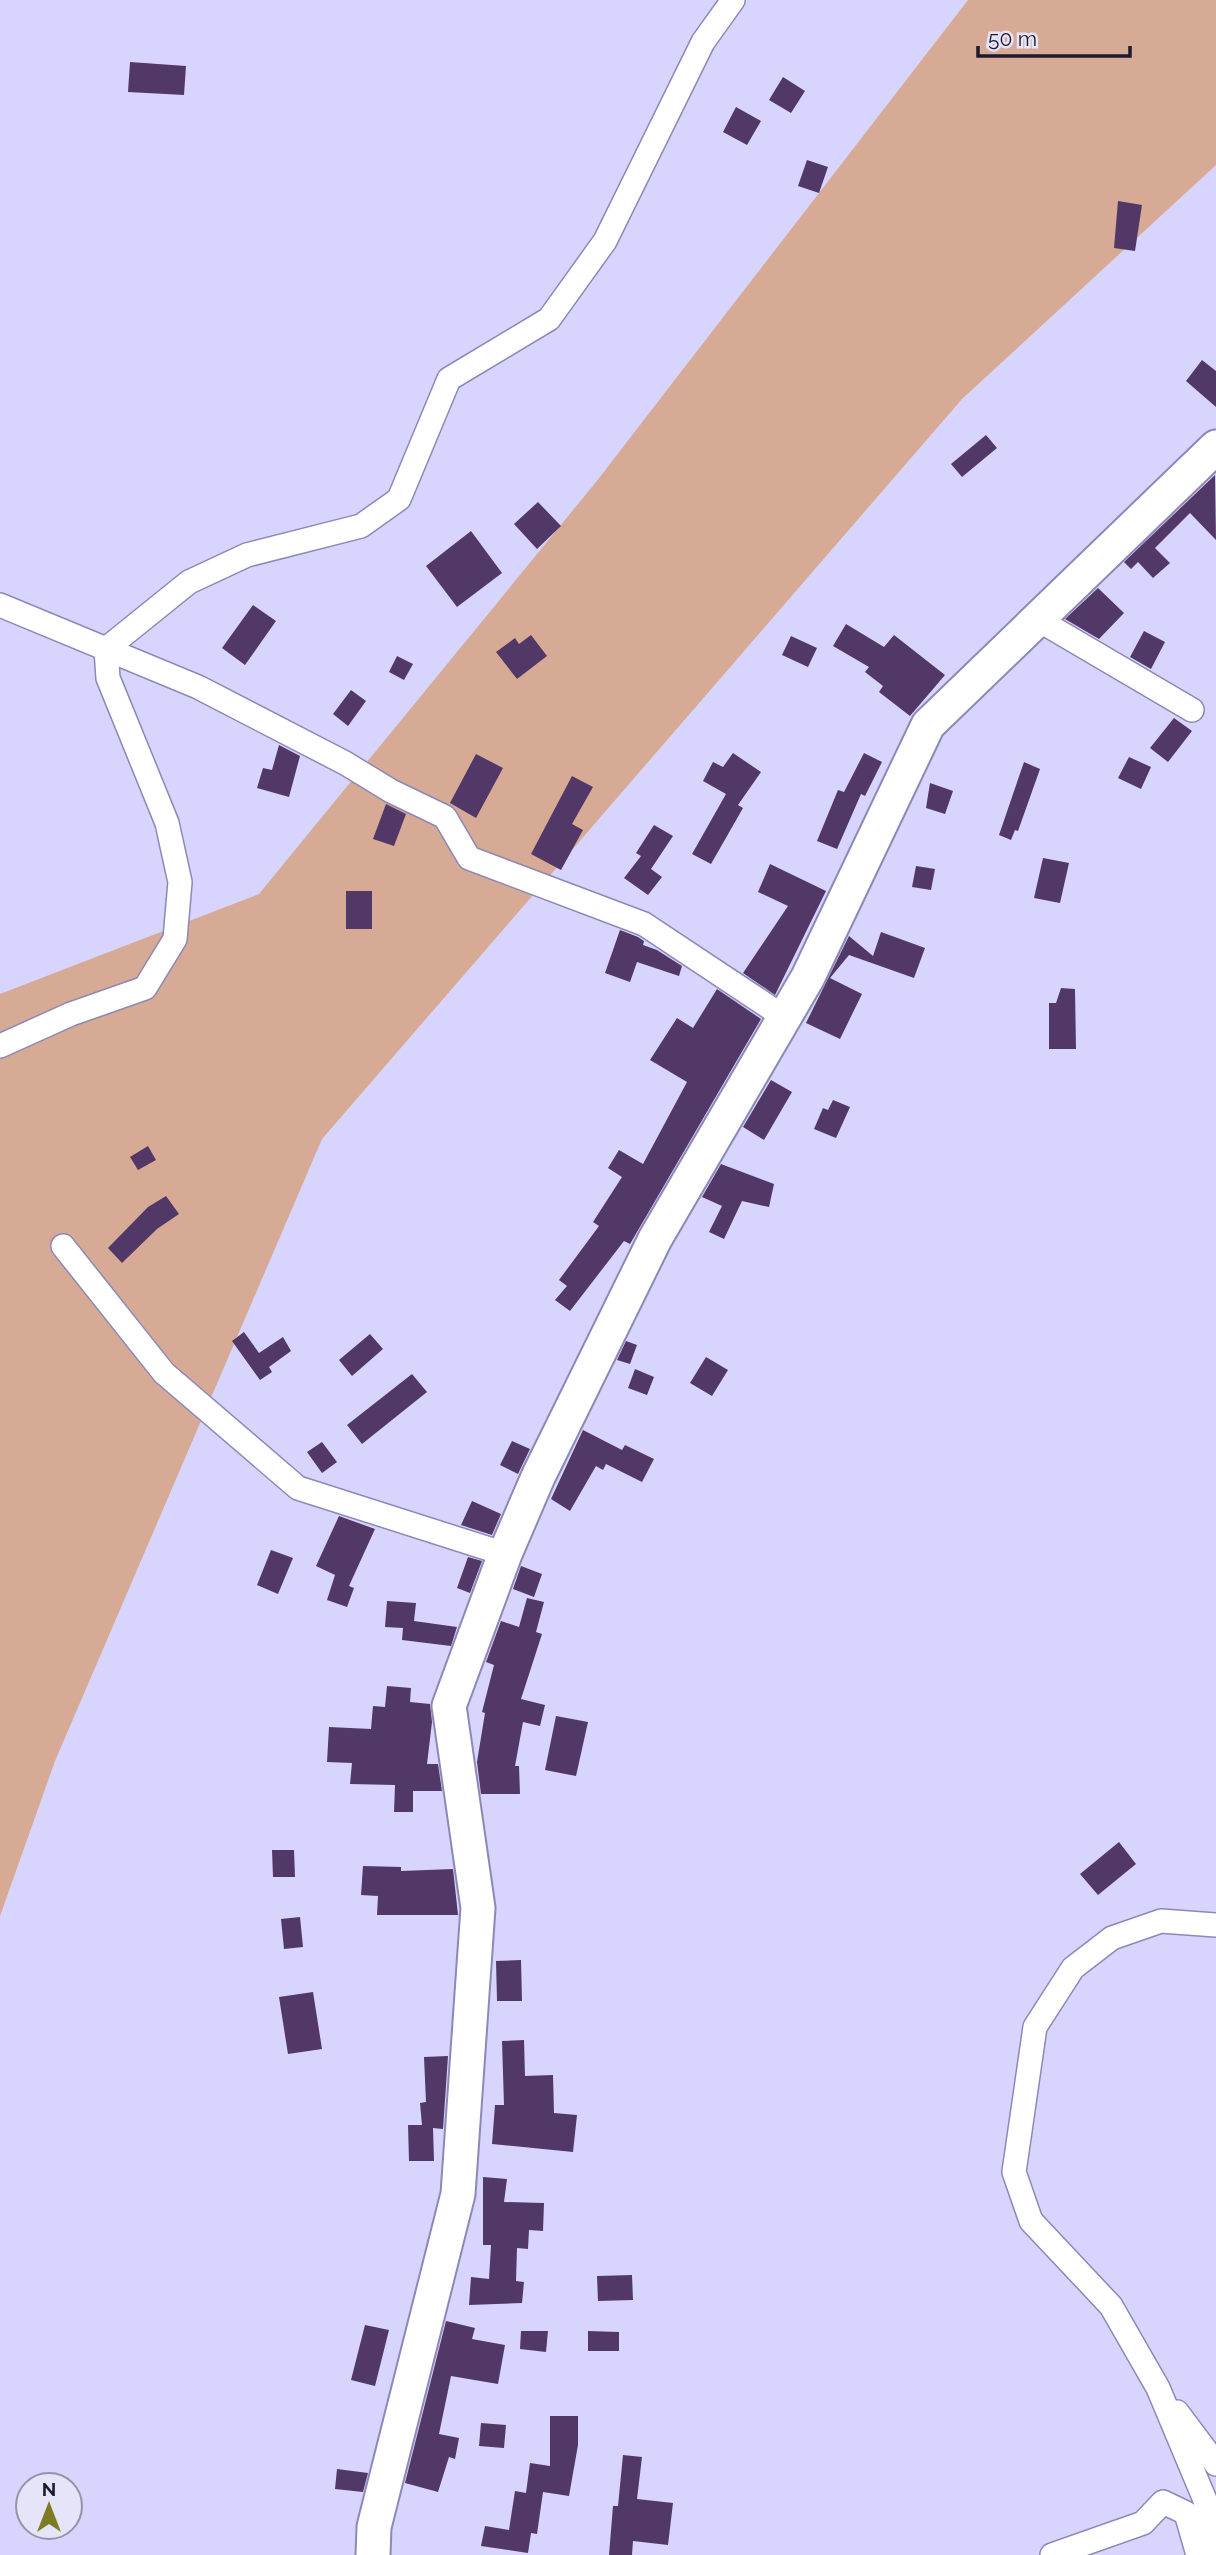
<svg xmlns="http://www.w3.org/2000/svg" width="1216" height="2555" viewBox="0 0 1216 2555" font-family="Raleway,sans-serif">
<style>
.green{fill:#d6aa94}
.building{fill:#523867}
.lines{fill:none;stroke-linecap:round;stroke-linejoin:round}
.street-casing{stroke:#8c88b8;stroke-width:26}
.secondary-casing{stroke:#8c88b8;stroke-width:37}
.street{stroke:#fff;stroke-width:23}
.secondary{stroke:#fff;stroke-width:33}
</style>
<rect width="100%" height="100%" fill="#d7d4fd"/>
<path class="green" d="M 968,0 L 1216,0 L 1216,165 L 962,399 L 322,1139 L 55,1761 L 0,1916 L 0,994 L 259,894 L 596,482 Z"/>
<path class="building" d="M 130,62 L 186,66 L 184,95 L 128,92 Z
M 783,77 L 805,91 L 791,113 L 769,100 Z
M 736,107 L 761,121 L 747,145 L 723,132 Z
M 807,160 L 828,167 L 819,193 L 798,186 Z
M 1118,201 L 1142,205 L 1135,251 L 1114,248 Z
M 1202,360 L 1216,371 L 1216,407 L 1186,381 Z
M 986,435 L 997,448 L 962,477 L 951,464 Z
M 1215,475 L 1216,540 L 1190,513 L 1155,548 L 1170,563 L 1153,578 L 1138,562 L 1131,569 L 1124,562 Z
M 538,502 L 561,526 L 537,549 L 514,524 Z
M 471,531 L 502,573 L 457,607 L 426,566 Z
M 1098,588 L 1124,613 L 1099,639 L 1065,619 Z
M 253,605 L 276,621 L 245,665 L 222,648 Z
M 846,624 L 884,647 L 894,635 L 945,675 L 910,716 L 879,692 L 883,686 L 865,672 L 869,667 L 833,646 Z
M 1144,631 L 1165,642 L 1151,669 L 1130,657 Z
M 531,635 L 547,656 L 517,679 L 496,652 L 515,638 L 519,644 Z
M 791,636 L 817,648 L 808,667 L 782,655 Z
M 397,656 L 413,664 L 404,680 L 389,672 Z
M 351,690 L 366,701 L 348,726 L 333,714 Z
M 1174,718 L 1192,731 L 1168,762 L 1150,748 Z
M 279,745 L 300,756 L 289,797 L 257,788 L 263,768 L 272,770 Z
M 733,753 L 761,772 L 738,805 L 743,808 L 711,864 L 692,854 L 726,794 L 703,781 L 713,762 L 723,767 Z
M 864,753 L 882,762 L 865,796 L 861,794 L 837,849 L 817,841 L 838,790 L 844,792 Z
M 476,754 L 503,768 L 476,818 L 450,803 Z
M 1129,757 L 1151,767 L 1141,789 L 1118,778 Z
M 1024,762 L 1040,769 L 1018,831 L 1015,830 L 1011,840 L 999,835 Z
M 572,776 L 593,787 L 572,824 L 583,830 L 561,870 L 531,854 Z
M 930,783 L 953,791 L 945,814 L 926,808 Z
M 386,804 L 406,814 L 394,846 L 373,839 Z
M 654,825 L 673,836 L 651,869 L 662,877 L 648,895 L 624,878 L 641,856 L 636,853 Z
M 1043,858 L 1069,863 L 1060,903 L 1034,898 Z
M 770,864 L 826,891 L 775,995 L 743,973 L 788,906 L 758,892 Z
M 916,866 L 935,869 L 931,890 L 912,887 Z
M 346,891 L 372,891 L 372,929 L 346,929 Z
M 620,930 L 638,937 L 644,941 L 643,945 L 657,950 L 682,966 L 679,976 L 637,962 L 630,982 L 605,973 Z
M 881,932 L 925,948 L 914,978 L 849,955 L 830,978 L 862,994 L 840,1039 L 806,1023 L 849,936 L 873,956 Z
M 1061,988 L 1075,989 L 1076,1049 L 1049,1049 L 1049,1003 L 1056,1003 Z
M 717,989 L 761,1019 L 630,1244 L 624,1241 L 570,1311 L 555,1300 L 567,1286 L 559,1280 L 599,1226 L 593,1222 L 622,1177 L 608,1168 L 619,1150 L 643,1164 L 687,1082 L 650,1060 L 677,1018 L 693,1028 Z
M 771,1080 L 792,1092 L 764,1140 L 743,1127 Z
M 833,1100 L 850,1107 L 836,1138 L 814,1129 L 823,1108 L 828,1110 Z
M 148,1146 L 156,1160 L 138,1170 L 130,1157 Z
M 721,1164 L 774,1184 L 769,1207 L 742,1201 L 724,1239 L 709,1232 L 722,1206 L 702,1197 Z
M 166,1196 L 179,1214 L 157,1229 L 122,1263 L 108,1248 L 148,1207 Z
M 244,1332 L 259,1353 L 283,1337 L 291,1351 L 269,1367 L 272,1372 L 260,1380 L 232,1341 Z
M 370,1334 L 383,1349 L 352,1376 L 339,1360 Z
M 626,1341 L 637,1345 L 630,1364 L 617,1360 Z
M 706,1357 L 728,1370 L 712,1396 L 690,1383 Z
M 635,1369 L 654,1377 L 647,1395 L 628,1388 Z
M 412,1374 L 427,1392 L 362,1444 L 347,1425 Z
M 583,1430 L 622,1450 L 625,1445 L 654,1459 L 642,1482 L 606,1464 L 603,1470 L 596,1466 L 570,1511 L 551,1499 Z
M 512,1441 L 530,1449 L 518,1474 L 500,1465 Z
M 322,1442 L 337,1462 L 322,1473 L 307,1452 Z
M 472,1501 L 501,1514 L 492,1535 L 461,1525 Z
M 339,1516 L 375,1529 L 349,1586 L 354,1588 L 347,1607 L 327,1600 L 335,1575 L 316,1566 Z
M 271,1550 L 293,1558 L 278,1594 L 257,1585 Z
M 468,1557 L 482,1561 L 470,1593 L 457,1588 Z
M 521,1566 L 542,1574 L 534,1597 L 513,1589 Z
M 527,1598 L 544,1602 L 536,1632 L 542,1634 L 521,1699 L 545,1705 L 540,1726 L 523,1722 L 515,1766 L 519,1766 L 520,1794 L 481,1794 L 477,1762 L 485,1713 L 482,1712 L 494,1665 L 486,1662 L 501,1621 L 519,1627 Z
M 387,1601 L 416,1603 L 414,1621 L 457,1627 L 451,1646 L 402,1640 L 403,1628 L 385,1627 Z
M 387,1686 L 411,1688 L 410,1702 L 430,1704 L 432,1722 L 427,1764 L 438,1764 L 442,1791 L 413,1791 L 413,1812 L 394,1812 L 395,1785 L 350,1784 L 352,1763 L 327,1762 L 329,1727 L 371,1729 L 373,1706 L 385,1707 Z
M 556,1716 L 588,1722 L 576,1776 L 545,1770 Z
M 1119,1842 L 1136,1864 L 1098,1895 L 1080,1874 Z
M 272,1850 L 294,1850 L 295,1877 L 273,1877 Z
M 363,1866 L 401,1867 L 401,1871 L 453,1869 L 458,1915 L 377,1915 L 378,1896 L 361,1895 Z
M 300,1917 L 303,1947 L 284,1949 L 281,1919 Z
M 521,1960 L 522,2001 L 497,2001 L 496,1961 Z
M 313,1992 L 322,2049 L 288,2054 L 279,1997 Z
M 524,2040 L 525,2076 L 553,2075 L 554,2113 L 577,2115 L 573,2152 L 492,2144 L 495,2105 L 504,2105 L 502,2041 Z
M 448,2056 L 443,2129 L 433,2128 L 434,2161 L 409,2161 L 408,2125 L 422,2125 L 420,2103 L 426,2102 L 424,2057 Z
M 483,2177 L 507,2179 L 504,2202 L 544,2203 L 543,2231 L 529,2230 L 528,2249 L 517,2248 L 516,2281 L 524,2282 L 522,2303 L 469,2305 L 471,2277 L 489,2279 L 491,2245 L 483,2245 Z
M 632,2275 L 633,2300 L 598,2301 L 597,2276 Z
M 446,2321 L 475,2328 L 472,2339 L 505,2345 L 498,2384 L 451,2376 L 439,2434 L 459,2438 L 455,2459 L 449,2457 L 438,2492 L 405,2483 Z
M 365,2325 L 389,2330 L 375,2386 L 351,2380 Z
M 521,2331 L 548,2331 L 546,2352 L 520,2349 Z
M 588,2331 L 619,2332 L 619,2351 L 588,2351 Z
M 550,2416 L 578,2416 L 578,2445 L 569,2496 L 543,2492 L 537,2534 L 531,2533 L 528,2553 L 481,2546 L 485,2526 L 509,2530 L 515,2491 L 526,2493 L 530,2463 L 550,2466 Z
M 481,2423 L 506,2425 L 504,2448 L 479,2446 Z
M 623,2455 L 642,2457 L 637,2499 L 673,2503 L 668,2545 L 633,2541 L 632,2555 L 609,2555 L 613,2506 L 618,2506 Z
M 337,2469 L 368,2473 L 363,2492 L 335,2489 Z"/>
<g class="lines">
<g class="street-casing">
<path id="street" d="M 0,605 L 198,687 L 345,763 L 391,791 L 445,817 L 469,858 L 644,924 L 784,1017
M 1037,619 L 1192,710
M 0,1046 L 71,1014 L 145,988 L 175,939 L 180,882 L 167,823 L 108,678 L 106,649 L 189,582 L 247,555 L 361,526 L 399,499 L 449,379 L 549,319 L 605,241 L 703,42 L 733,0
M 63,1246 L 164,1373 L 298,1488 L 505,1554
M 1177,2412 L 1216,2464
M 1052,2555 L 1143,2523 L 1163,2502 L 1186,2513 L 1198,2555
M 1213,2555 L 1205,2500 L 1158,2388 L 1111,2306 L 1031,2221 L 1014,2172 L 1035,2027 L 1073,1968 L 1112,1938 L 1161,1921 L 1216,1925"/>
</g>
<g class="secondary-casing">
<path id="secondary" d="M 373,2555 L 374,2527 L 458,2194 L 478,1908 L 449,1706 L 505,1554 L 538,1477 L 655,1239 L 808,977 L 928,725 L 1216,447"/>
</g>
<use href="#street" class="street"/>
<use href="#secondary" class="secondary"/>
</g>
<g transform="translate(49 2506)"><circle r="33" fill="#e5e4f9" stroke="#9593a7" stroke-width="2"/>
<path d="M0-5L12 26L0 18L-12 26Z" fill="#7d7c23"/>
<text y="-10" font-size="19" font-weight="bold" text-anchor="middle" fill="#1c1a2c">N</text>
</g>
<path d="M978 46v10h152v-10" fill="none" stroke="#1c1a2c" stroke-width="3.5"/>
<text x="988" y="46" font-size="21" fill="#1c1a2c" stroke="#e5e4f9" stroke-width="5" paint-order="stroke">50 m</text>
</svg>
